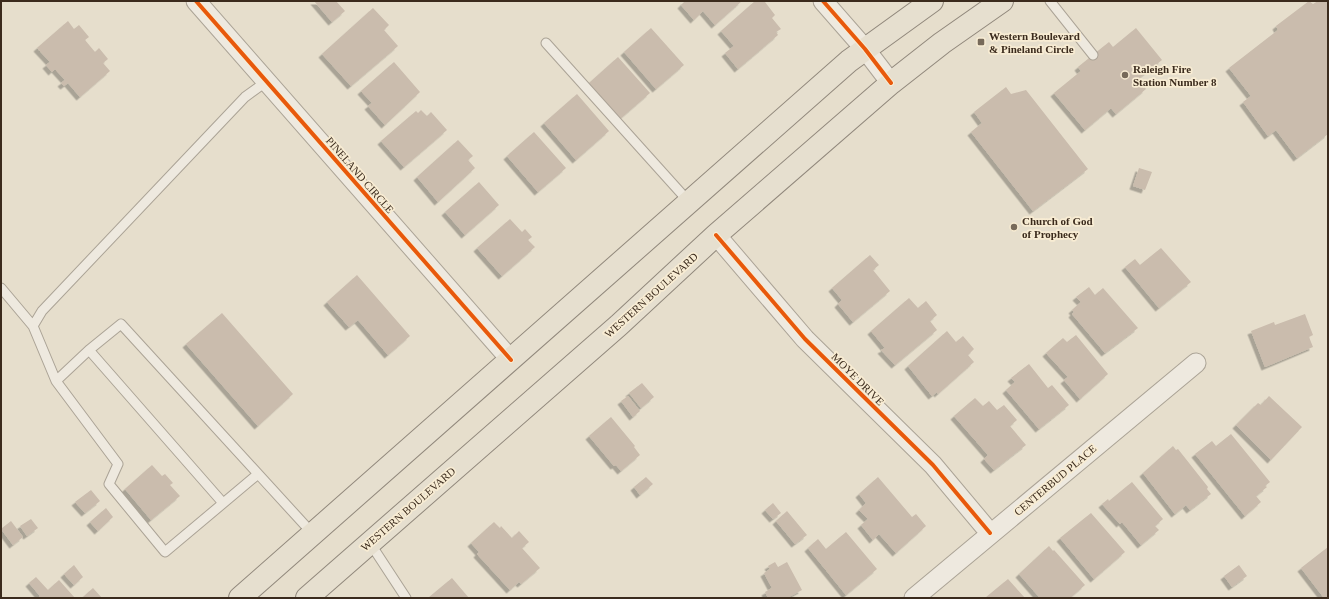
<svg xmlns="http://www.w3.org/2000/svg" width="1329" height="599" viewBox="0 0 1329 599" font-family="Georgia,serif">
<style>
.building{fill:#cabcad;filter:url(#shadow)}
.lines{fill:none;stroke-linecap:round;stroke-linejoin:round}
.service-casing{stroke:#aba396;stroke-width:11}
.minor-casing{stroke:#aba396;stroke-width:21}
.primary-casing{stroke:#91887c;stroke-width:24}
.service{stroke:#eee9df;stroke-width:9}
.minor{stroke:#eee9df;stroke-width:19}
.primary{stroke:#e6dfcf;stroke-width:22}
.cycleway-casing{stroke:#f8ecd3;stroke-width:6}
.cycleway{stroke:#e8590c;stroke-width:4}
.poi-dot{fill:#776a5a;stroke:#f8ecd3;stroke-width:1.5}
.labels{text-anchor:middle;stroke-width:3.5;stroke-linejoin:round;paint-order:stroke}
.poi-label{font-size:11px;font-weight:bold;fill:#3b2b1d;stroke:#f8ecd3;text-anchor:start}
.street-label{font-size:11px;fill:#3b2b1d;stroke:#f8ecd3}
</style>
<defs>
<filter id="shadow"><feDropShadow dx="-3.5" dy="3.5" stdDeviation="0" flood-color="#0004"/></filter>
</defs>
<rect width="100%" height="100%" fill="#e6decc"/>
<path class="building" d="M 314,1 L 336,1 L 345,11 L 332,22 Z
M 685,1 L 742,1 L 715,25 L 703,11 L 694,20 L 681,5 Z
M 755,1 L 765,2 L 775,15 L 772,18 L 781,29 L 776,32 L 778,35 L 738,69 L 725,53 L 734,46 L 721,31 Z
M 1309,1 L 1313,4 L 1318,1 L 1328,1 L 1328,134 L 1297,158 L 1276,130 L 1268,136 L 1243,102 L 1251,96 L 1229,68 L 1278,30 L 1276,26 Z
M 373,8 L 389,25 L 384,30 L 398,46 L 351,86 L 322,54 Z
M 68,21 L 74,29 L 79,25 L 89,37 L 85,40 L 95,52 L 99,48 L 108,59 L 103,63 L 110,71 L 80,97 L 68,83 L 64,86 L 61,83 L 65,80 L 55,69 L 52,72 L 46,65 L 50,62 L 37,48 Z
M 651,28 L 684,65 L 656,89 L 624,52 Z
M 1136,28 L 1162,60 L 1138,79 L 1146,89 L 1116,114 L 1111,108 L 1085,130 L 1054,93 L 1081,71 L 1078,67 L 1109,42 L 1113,47 Z
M 618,57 L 650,93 L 620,119 L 589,83 Z
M 394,62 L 420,92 L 385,125 L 368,106 L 372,103 L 361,91 Z
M 1006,87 L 1011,94 L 1026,90 L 1088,169 L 1033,211 L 971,132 L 982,123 L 974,112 Z
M 577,94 L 609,131 L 576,160 L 544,123 Z
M 421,110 L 427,116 L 431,112 L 447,130 L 404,167 L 381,141 L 416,111 L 418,113 Z
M 534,132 L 566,168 L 538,192 L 507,156 Z
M 458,140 L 473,156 L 468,160 L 475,168 L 438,202 L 417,177 Z
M 1139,168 L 1152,172 L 1145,190 L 1133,186 Z
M 479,182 L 499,205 L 465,235 L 445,212 Z
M 510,219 L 522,232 L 525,229 L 532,237 L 528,240 L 535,247 L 502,276 L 477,248 Z
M 1161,248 L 1191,282 L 1159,308 L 1125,267 L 1135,259 L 1140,265 Z
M 870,255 L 879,265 L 873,270 L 890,291 L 853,322 L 838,304 L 842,300 L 832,288 Z
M 357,275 L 410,336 L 388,355 L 358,320 L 349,327 L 327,302 Z
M 1089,287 L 1095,295 L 1103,288 L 1138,328 L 1105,353 L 1072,314 L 1074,312 L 1072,310 L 1081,302 L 1076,297 Z
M 909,298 L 918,308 L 926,301 L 937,315 L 930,321 L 937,330 L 895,365 L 881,350 L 885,348 L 871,331 Z
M 222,313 L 293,394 L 258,426 L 186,344 Z
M 1305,314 L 1313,335 L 1309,337 L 1313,347 L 1265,367 L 1251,331 L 1274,322 L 1275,325 Z
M 947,331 L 956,342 L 963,336 L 974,349 L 968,355 L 974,362 L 938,394 L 937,392 L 932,396 L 908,366 Z
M 1076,335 L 1108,374 L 1080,399 L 1064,380 L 1068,377 L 1046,353 L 1063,338 L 1067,342 Z
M 1029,364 L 1048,388 L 1052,385 L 1069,405 L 1039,429 L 1006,390 L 1015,382 L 1011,378 Z
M 642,383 L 654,397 L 641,408 L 629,393 Z
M 628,396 L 640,411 L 633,417 L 621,401 Z
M 1269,396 L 1302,427 L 1271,460 L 1236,425 L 1258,403 L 1261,405 Z
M 975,398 L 983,406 L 989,401 L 997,410 L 1004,405 L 1017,420 L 1010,426 L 1026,445 L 994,470 L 984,459 L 988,455 L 954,416 Z
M 611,417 L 635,446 L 634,447 L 640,455 L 621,471 L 616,465 L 614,466 L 589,436 Z
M 1231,434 L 1270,482 L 1265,486 L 1267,487 L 1256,496 L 1261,502 L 1245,516 L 1195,454 L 1212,441 L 1216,446 Z
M 1173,446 L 1176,450 L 1178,449 L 1208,487 L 1207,489 L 1211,494 L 1190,510 L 1186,505 L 1175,514 L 1143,473 Z
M 152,465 L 162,476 L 165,474 L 173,483 L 170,485 L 180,496 L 151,520 L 125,489 Z
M 646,477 L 653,484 L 640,495 L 634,487 Z
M 878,477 L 912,517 L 916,514 L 926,526 L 896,553 L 879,534 L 873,540 L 861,525 L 868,519 L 859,510 L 866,503 L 859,494 Z
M 1132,482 L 1163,519 L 1155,526 L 1159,530 L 1141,545 L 1122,522 L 1120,524 L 1102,504 L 1108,499 L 1109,501 Z
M 91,490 L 100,501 L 85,513 L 75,502 Z
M 773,503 L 781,513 L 773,519 L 765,510 Z
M 106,508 L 113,517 L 98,531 L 90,522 Z
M 787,511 L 807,535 L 795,544 L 776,521 Z
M 1091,513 L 1125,552 L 1094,579 L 1060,538 Z
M 31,519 L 38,528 L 27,536 L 20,526 Z
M 11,521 L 23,537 L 13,545 L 1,529 Z
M 494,522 L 500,528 L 501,526 L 512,538 L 519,531 L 529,542 L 522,548 L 540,568 L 521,584 L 519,582 L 510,590 L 477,554 L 479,552 L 471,543 Z
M 846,532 L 877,569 L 846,595 L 808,548 L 818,539 L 826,549 Z
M 1049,546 L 1053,551 L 1054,550 L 1085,585 L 1070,598 L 1040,598 L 1019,574 Z
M 1328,547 L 1328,597 L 1324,598 L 1301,568 Z
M 775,562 L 778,567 L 787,562 L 802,590 L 787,598 L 768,598 L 765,592 L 772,588 L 764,573 L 770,569 L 768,566 Z
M 74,565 L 83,577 L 74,585 L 64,574 Z
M 1239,565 L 1247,576 L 1232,587 L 1224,576 Z
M 36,577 L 48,590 L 59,580 L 75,598 L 38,598 L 40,596 L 29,583 Z
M 452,578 L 469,598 L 428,598 Z
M 1008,579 L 1025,598 L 985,598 Z
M 93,588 L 102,598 L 84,598 L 83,597 Z"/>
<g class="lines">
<g class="service-casing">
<path id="service" d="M 1050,1 L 1093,55
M 546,43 L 689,202
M 267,81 L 245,97 L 42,311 L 33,326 L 56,381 L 89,350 L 121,324 L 313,534
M 1,288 L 33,326
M 89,350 L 223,503
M 56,381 L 118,464 L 109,484 L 165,552 L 258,474
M 370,543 L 406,598"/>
</g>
<g class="minor-casing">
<path id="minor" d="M 196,1 L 511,360
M 823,1 L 865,49 L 891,83
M 716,235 L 805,339 L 933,465 L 990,533
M 914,598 L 1196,363"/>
</g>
<g class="primary-casing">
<path id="primary" d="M 240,598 L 849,61 L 932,1
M 307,598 L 619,325 L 716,235 L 891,83 L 942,43 L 1002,1"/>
</g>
<use href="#service" class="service"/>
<use href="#minor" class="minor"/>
<use href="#primary" class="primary"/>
<g class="cycleway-casing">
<path id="cycleway" d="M 196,1 L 511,360
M 823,1 L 865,49 L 891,83
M 716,235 L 805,339 L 933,465 L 990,533"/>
</g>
<use href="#cycleway" class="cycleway"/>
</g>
<g class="poi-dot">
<rect x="977" y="38" width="8" height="8" rx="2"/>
<circle cx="1125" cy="75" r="4"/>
<circle cx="1014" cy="227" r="4"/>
</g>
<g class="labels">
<g class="poi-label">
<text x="989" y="40">Western Boulevard<tspan x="989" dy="13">&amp; Pineland Circle</tspan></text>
<text x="1133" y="73">Raleigh Fire<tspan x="1133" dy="13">Station Number 8</tspan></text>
<text x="1022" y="225">Church of God<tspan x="1022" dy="13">of Prophecy</tspan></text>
</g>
<g class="street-label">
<text transform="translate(360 175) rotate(49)" y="4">PINELAND CIRCLE</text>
<text transform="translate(651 295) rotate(-42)" y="4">WESTERN BOULEVARD</text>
<text transform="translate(858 379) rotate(45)" y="4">MOYE DRIVE</text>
<text transform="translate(1055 480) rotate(-40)" y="4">CENTERBUD PLACE</text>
<text transform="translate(408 509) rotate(-41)" y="4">WESTERN BOULEVARD</text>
</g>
</g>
<rect width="1329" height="599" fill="none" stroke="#3b2b1d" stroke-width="4"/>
</svg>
